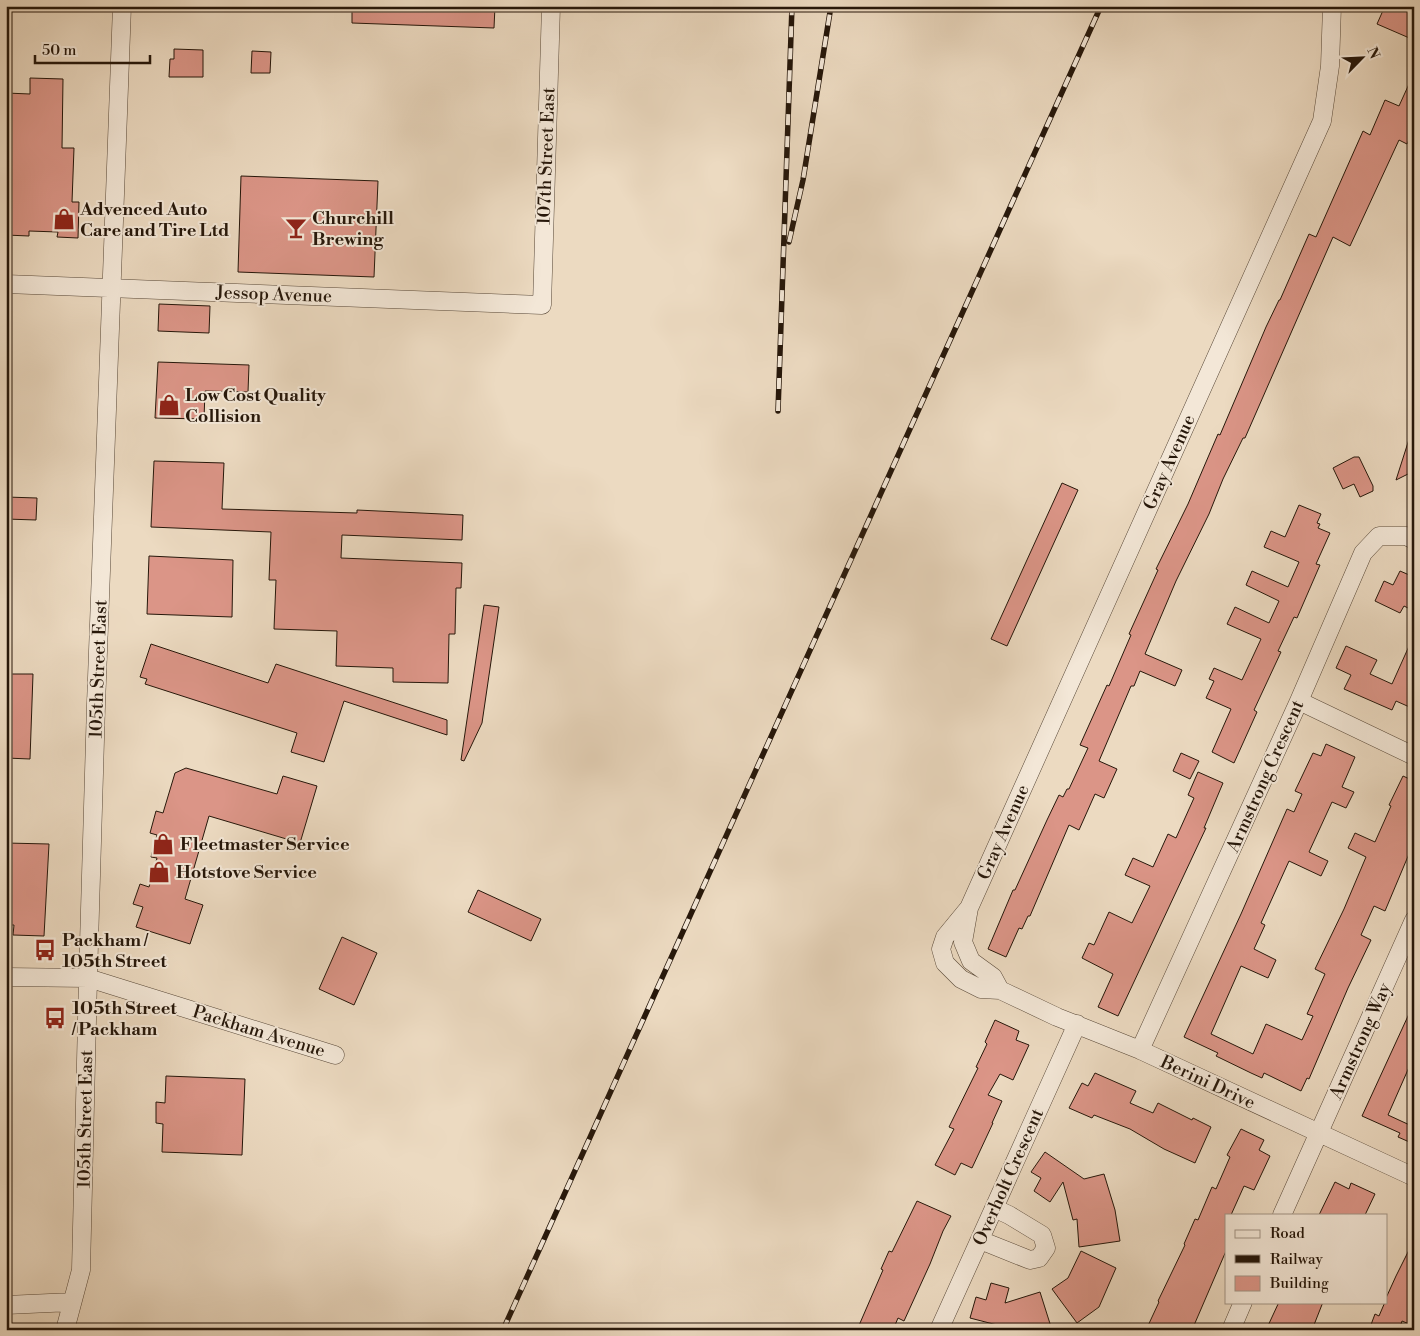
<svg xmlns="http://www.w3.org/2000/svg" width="1420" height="1336" viewBox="0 0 1420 1336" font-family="'Libre Bodoni',serif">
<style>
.building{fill:#db9587;stroke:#26170a}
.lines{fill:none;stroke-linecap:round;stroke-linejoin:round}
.minor-casing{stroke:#584838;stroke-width:19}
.minor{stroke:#f3e7d7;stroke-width:18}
.rail-casing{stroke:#26170a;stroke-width:5.5}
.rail{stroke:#f3e7d7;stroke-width:4;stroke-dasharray:11;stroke-linecap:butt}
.labels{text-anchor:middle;stroke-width:4;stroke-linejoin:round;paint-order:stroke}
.street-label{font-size:18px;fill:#26170a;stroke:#f3e7d7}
.poi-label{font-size:18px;font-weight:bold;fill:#26170a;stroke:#f3e7d7;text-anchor:start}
</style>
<rect width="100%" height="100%" fill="#ecdac1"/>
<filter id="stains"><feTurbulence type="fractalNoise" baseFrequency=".004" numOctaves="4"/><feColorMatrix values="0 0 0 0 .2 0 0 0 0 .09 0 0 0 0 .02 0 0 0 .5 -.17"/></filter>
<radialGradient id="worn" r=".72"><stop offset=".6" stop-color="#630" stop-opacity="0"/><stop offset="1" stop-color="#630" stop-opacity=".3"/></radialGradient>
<path class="building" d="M 352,6 L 495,6 L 494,28 L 352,23 Z
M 1385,6 L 1396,6 L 1414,14 L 1414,40 L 1377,24 Z
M 174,49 L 203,50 L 203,77 L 169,77 L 170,59 L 174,59 Z
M 252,51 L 271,52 L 270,73 L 251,73 Z
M 1414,73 L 1414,129 L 1407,144 L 1399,140 L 1350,246 L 1333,237 L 1245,438 L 1243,438 L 1223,479 L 1209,514 L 1176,581 L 1145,654 L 1182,670 L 1175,686 L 1140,671 L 1134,686 L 1131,686 L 1099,761 L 1117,769 L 1104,798 L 1095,794 L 1079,830 L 1069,825 L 1030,916 L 1028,916 L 1022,929 L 1019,928 L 1006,957 L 988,949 L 1013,890 L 1015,890 L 1047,820 L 1059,795 L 1063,797 L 1067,789 L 1069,789 L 1088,748 L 1080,745 L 1107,685 L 1109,686 L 1131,635 L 1129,634 L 1158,570 L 1156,569 L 1188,504 L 1218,434 L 1220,435 L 1266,327 L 1279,300 L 1280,300 L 1309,234 L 1316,237 L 1363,131 L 1370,135 L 1385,100 L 1399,106 Z
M 30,78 L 63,79 L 62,148 L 74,148 L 72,202 L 79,202 L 78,238 L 57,237 L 58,232 L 29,231 L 29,236 L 6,235 L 6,93 L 30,94 Z
M 241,176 L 378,181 L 374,277 L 238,272 Z
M 159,304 L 210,306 L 209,333 L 158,331 Z
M 158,362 L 249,365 L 248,392 L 205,391 L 204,419 L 155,418 Z
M 1411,433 L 1414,433 L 1414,471 L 1396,480 Z
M 1354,457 L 1359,457 L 1373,486 L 1373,491 L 1360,497 L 1354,484 L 1343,489 L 1333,468 Z
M 154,461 L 224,463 L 222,509 L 357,513 L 357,510 L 463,515 L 462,540 L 342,535 L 341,558 L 462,563 L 461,588 L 456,588 L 455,634 L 449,634 L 448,683 L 393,682 L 393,668 L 336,666 L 337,631 L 274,629 L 276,580 L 269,580 L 271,532 L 151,527 Z
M 1062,483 L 1078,490 L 1007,646 L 991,639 Z
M 6,497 L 37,498 L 36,520 L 6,519 Z
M 1299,505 L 1321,514 L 1317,523 L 1320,524 L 1318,528 L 1330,533 L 1316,564 L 1320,565 L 1297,618 L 1294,617 L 1278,651 L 1281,652 L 1254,710 L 1257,712 L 1234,763 L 1212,752 L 1231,709 L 1206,698 L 1214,681 L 1209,679 L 1214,668 L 1242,680 L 1261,639 L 1227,624 L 1235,607 L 1269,623 L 1279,601 L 1246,585 L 1252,571 L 1288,587 L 1299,562 L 1264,547 L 1271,531 L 1285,537 Z
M 149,556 L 233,560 L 232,617 L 147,614 Z
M 1400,571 L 1414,577 L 1414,611 L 1404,606 L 1400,613 L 1375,601 L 1384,581 L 1393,585 Z
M 484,605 L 499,607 L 482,723 L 464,761 L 461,760 Z
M 1414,635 L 1414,709 L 1396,701 L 1392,710 L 1344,689 L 1351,675 L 1336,668 L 1346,646 L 1377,660 L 1370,674 L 1392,684 Z
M 151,644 L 268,683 L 276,664 L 447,720 L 447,735 L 344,701 L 324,762 L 291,752 L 297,733 L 145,684 L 147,679 L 140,677 Z
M 6,674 L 33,674 L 30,759 L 6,758 Z
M 1326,744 L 1355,757 L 1342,787 L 1354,792 L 1346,808 L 1332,802 L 1309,852 L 1328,861 L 1321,876 L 1289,861 L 1261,923 L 1265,925 L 1254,949 L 1276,960 L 1268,978 L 1241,966 L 1211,1034 L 1253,1054 L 1266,1024 L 1302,1040 L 1313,1016 L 1307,1014 L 1325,974 L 1315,969 L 1344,909 L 1366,857 L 1348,848 L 1355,833 L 1375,842 L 1391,806 L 1389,805 L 1403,776 L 1414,781 L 1414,842 L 1385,911 L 1374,906 L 1361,935 L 1371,940 L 1348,988 L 1309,1079 L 1307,1078 L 1301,1091 L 1264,1073 L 1262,1078 L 1251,1073 L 1216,1056 L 1218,1053 L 1184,1037 L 1241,914 L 1287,809 L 1294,812 L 1302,794 L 1295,791 L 1313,753 L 1321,756 Z
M 1181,753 L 1199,761 L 1190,779 L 1173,771 Z
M 186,768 L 277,794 L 283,776 L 317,786 L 300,843 L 209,816 L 185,899 L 203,905 L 190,944 L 136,927 L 143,907 L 133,904 L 140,884 L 149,887 L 157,858 L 151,857 L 157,835 L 150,833 L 156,811 L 163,813 L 175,773 Z
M 1198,772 L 1223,783 L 1204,828 L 1206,828 L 1198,845 L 1118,1016 L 1098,1007 L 1113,974 L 1082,958 L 1089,943 L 1094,945 L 1109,912 L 1132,923 L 1150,886 L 1125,875 L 1133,858 L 1153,867 L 1168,834 L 1176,838 L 1194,798 L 1188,795 Z
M 6,843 L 49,844 L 44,936 L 13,935 L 14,925 L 6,925 Z
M 478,890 L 541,919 L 531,941 L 468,912 Z
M 342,937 L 377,953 L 354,1005 L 319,989 Z
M 1414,1003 L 1414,1056 L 1388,1115 L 1414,1127 L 1414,1144 L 1398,1137 L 1400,1133 L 1362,1116 Z
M 995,1020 L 1019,1031 L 1016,1040 L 1029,1045 L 1013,1080 L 1000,1074 L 988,1095 L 1002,1101 L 992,1123 L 993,1123 L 972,1168 L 961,1163 L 955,1175 L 935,1165 L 954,1129 L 949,1127 L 978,1068 L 976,1067 L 987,1044 L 985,1042 Z
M 1095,1073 L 1136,1091 L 1130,1103 L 1153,1113 L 1158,1103 L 1192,1120 L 1193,1118 L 1211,1127 L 1195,1163 L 1164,1149 L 1130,1129 L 1094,1115 L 1092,1118 L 1069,1108 L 1082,1083 L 1088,1086 Z
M 166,1076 L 245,1079 L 242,1155 L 162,1152 L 163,1124 L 156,1123 L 156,1102 L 165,1103 Z
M 1241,1129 L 1264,1140 L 1259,1150 L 1270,1156 L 1254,1190 L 1244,1186 L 1231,1215 L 1226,1215 L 1226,1251 L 1192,1330 L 1146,1330 L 1159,1302 L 1158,1301 L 1185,1245 L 1184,1244 L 1195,1219 L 1198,1220 L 1212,1187 L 1216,1189 L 1230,1157 L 1227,1155 Z
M 1045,1152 L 1084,1179 L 1104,1174 L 1115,1210 L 1120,1241 L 1079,1247 L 1077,1219 L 1073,1220 L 1063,1182 L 1050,1202 L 1034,1191 L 1041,1178 L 1031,1172 Z
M 1335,1182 L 1349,1189 L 1351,1183 L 1375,1194 L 1365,1215 L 1319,1215 Z
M 917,1201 L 951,1216 L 943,1231 L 930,1264 L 904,1321 L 898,1318 L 893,1330 L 857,1330 L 883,1270 L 881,1269 L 889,1251 L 892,1252 Z
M 1414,1240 L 1414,1326 L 1402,1321 L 1399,1330 L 1369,1330 L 1375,1314 L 1379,1316 L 1385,1302 L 1386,1302 L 1386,1298 L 1396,1276 Z
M 1081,1251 L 1116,1268 L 1099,1307 L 1077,1323 L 1052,1289 L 1068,1278 Z
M 991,1283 L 1009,1288 L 1005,1303 L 1040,1292 L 1052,1330 L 1000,1330 L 1001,1326 L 970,1318 L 976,1297 L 986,1300 Z
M 1279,1302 L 1323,1302 L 1312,1330 L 1266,1330 Z"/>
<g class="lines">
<g class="minor-casing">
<path id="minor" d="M 6,284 L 542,305 L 551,6
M 1299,701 L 1414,756
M 968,909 L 945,937 L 941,949 L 945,963 L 961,979 L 981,989 L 1000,990 L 1057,1017 L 1140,1050 L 1414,1177
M 6,977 L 88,978 L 335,1055
M 1000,990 L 993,977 L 971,961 L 963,942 L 969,908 L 1322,121 L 1330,66 L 1332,6
M 1140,1050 L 1299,701 L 1363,553 L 1379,536 L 1406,536 L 1414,540
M 1282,1215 L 1414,920
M 980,1240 L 1030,1260 L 1039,1258 L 1046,1248 L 1042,1235 L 1009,1215 L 994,1208
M 6,1305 L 72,1302
M 65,1330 L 81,1270 L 88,978 L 96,705 L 122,6
M 939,1330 L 1077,1024
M 1231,1330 L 1243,1302"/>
</g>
<use href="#minor" class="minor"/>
<g class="rail-casing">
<path id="rail" d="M 789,242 L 803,180 L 831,6
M 778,411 L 792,6
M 503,1330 L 1101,6"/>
</g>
<use href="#rail" class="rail"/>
</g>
<defs>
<g id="shop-bare" transform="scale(1.725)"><path d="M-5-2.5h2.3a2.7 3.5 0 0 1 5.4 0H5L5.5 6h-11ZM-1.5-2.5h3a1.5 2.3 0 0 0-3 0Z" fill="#8f2418" stroke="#f3e7d7" stroke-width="2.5" paint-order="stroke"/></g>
<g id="bar-bare" transform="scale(1.725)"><path d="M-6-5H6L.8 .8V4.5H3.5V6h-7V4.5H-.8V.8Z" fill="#8f2418" stroke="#f3e7d7" stroke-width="2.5" paint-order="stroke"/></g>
<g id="bus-bare" transform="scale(1.725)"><path d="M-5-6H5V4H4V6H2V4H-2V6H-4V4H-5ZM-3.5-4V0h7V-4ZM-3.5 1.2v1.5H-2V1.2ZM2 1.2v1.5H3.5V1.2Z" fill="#8f2418" stroke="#f3e7d7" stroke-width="2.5" paint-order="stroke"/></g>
</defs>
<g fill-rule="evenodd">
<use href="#shop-bare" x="64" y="219"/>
<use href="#bar-bare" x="296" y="228"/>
<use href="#shop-bare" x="169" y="405"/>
<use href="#shop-bare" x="163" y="844"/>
<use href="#shop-bare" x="159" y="872"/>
<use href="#bus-bare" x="45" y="950"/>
<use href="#bus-bare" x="55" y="1018"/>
</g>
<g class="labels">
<g class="street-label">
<text transform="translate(546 156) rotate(-88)" y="6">107th Street East</text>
<text transform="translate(274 294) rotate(2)" y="6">Jessop Avenue</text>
<text transform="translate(1169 462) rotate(-66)" y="6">Gray Avenue</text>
<text transform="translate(98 669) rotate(-88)" y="6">105th Street East</text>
<text transform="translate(1265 776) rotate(-66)" y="6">Armstrong Crescent</text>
<text transform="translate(1003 832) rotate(-66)" y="6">Gray Avenue</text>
<text transform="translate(259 1031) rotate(17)" y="6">Packham Avenue</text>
<text transform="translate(1360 1041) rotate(-66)" y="6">Armstrong Way</text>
<text transform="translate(1208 1082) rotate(25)" y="6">Berini Drive</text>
<text transform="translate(85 1119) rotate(-89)" y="6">105th Street East</text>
<text transform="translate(1008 1177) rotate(-66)" y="6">Overholt Crescent</text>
</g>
<g class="poi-label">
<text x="80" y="215">Advenced Auto<tspan x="80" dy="21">Care and Tire Ltd</tspan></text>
<text x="312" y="224">Churchill<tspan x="312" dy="21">Brewing</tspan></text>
<text x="185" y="401">Low Cost Quality<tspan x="185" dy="21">Collision</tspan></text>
<text x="180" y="850">Fleetmaster Service</text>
<text x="176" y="878">Hotstove Service</text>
<text x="62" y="946">Packham /<tspan x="62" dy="21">105th Street</tspan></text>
<text x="72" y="1014">105th Street<tspan x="72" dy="21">/ Packham</tspan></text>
</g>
</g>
<rect width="1420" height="1336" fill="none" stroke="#ecdac1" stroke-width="25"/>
<rect x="8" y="8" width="1405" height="1321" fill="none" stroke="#26170a" stroke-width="2.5"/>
<rect x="12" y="12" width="1395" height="1311" fill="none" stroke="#26170a"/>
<rect x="1225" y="1214" width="162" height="90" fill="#f3e7d7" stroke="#a19485"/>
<rect x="1235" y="1230" width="25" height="8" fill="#f3e7d7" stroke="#a19485"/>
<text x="1270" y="1238" font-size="15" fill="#26170a">Road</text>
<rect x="1235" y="1255" width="25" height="8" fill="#26170a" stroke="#a19485"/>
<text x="1270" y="1264" font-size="15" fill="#26170a">Railway</text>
<rect x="1235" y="1276" width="25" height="15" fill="#db9587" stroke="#a19485"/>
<text x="1270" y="1288" font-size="15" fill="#26170a">Building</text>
<g transform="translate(1362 58) rotate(66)" stroke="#f3e7d7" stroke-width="4" paint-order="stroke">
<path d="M0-4L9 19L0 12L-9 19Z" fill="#26170a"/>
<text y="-8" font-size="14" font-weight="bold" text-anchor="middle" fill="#26170a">N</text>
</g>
<path d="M35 55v8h115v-8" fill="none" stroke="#26170a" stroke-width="2.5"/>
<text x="42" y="55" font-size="15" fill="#26170a" stroke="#f3e7d7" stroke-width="4" paint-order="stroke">50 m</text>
<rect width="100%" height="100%" filter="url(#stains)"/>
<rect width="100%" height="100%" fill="url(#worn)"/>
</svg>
